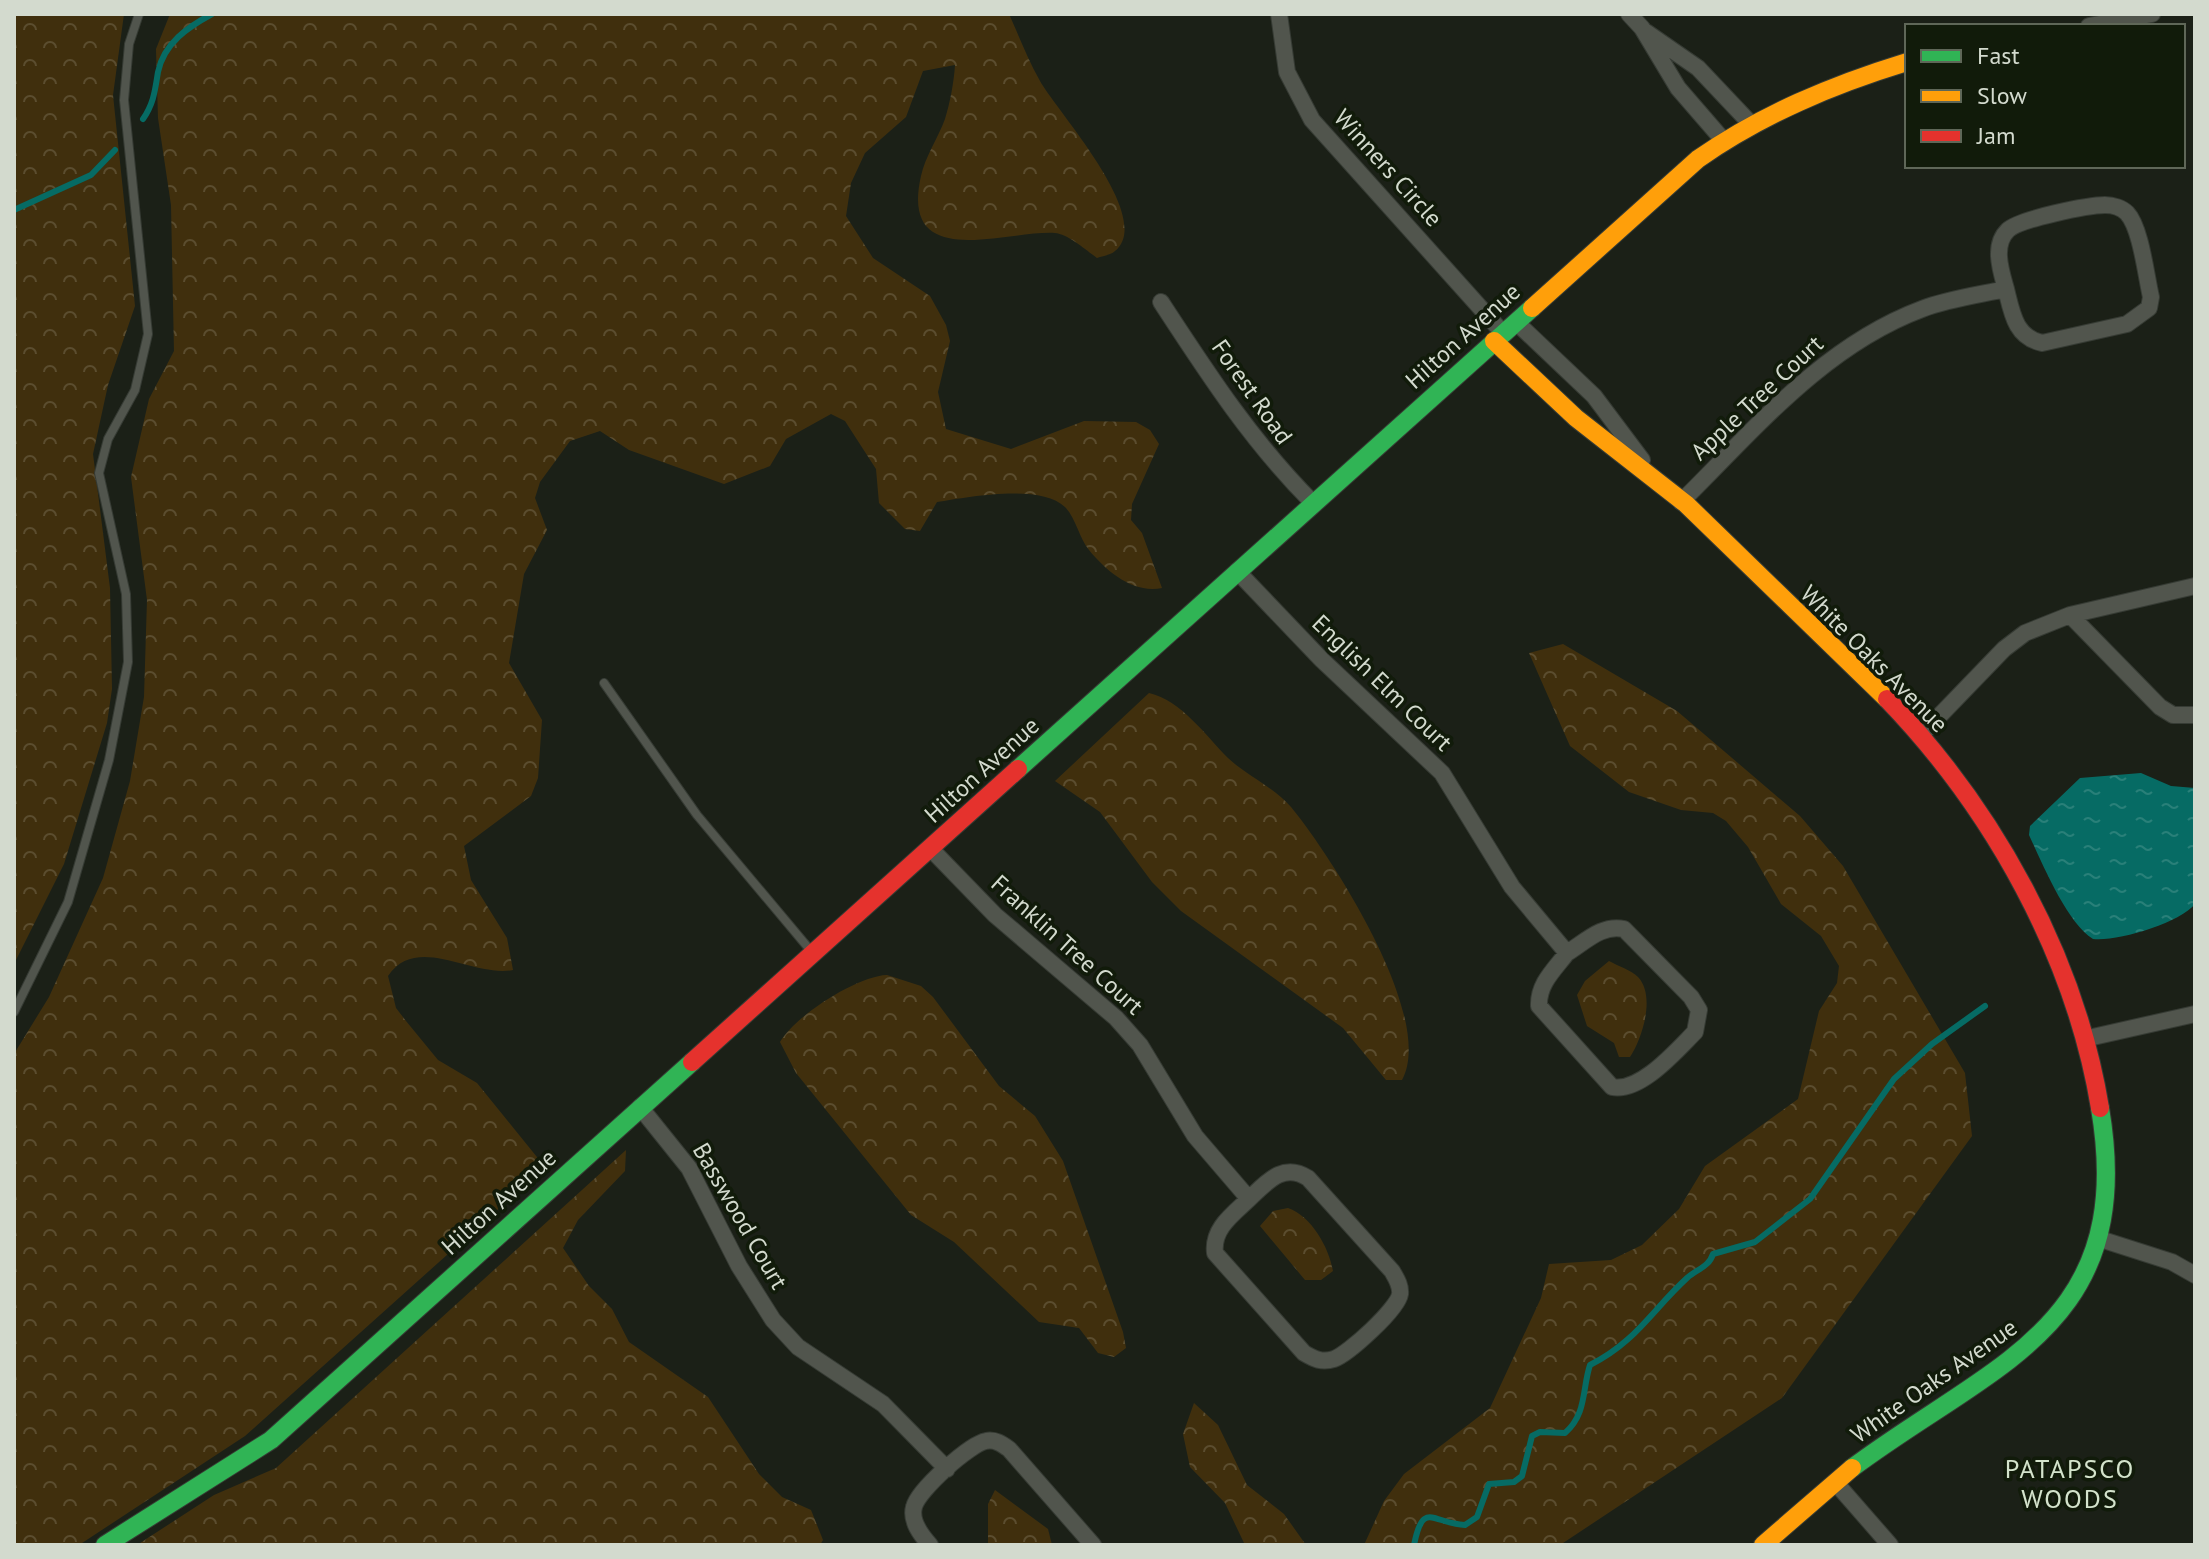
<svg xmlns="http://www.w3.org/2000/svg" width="2209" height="1559" viewBox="0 0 2209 1559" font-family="'PT Sans',sans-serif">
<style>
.forest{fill:url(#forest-crowns)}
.water{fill:url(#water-ripples)}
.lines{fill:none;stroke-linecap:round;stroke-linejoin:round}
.stream{stroke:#066b64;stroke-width:6}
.lane-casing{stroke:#363b34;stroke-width:10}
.street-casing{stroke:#363b34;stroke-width:18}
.fast-casing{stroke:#363b34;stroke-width:20}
.slow-casing{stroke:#363b34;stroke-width:20}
.jam-casing{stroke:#363b34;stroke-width:20}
.lane{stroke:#51554d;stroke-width:8}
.street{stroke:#51554d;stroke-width:16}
.fast{stroke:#30b455;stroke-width:18}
.slow{stroke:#ff9f0a;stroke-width:18}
.jam{stroke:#e5322d;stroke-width:18}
.labels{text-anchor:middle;stroke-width:7;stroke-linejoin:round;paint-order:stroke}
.street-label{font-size:24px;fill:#d3dace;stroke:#111b0a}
.neighbourhood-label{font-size:26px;letter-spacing:2px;fill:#d4e3cc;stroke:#111b0a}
</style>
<defs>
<pattern id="forest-crowns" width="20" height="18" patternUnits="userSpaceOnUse" patternTransform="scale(2)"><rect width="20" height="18" fill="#402f0d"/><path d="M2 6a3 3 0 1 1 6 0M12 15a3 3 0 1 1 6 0" fill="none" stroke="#5b4d2f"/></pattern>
<pattern id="water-ripples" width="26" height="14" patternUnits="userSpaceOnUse" patternTransform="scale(2)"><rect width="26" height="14" fill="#066b64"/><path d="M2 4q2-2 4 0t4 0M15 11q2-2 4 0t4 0" fill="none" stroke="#298079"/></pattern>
</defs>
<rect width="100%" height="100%" fill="#1b2017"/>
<path class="forest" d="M 14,14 L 124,14 L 113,95 L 135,306 L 108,385 L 93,454 L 110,588 L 112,689 L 107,723 L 64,864 L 14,964 Z
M 170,14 L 1009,14 C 1019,36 1028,60 1040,81 C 1058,113 1155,218 1115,251 C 1111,255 1102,256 1097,258 C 1086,250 1068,234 1055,233 C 1005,230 899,273 921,176 C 925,157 938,138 945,119 C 950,103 954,82 955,65 L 923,71 L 906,117 L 865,153 L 851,183 L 846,216 L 873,258 L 930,296 L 946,325 L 950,341 L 938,392 L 946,429 L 1011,449 L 1084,421 L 1136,422 L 1150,430 L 1159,444 L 1132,504 L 1131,520 L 1142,533 L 1162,588 C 1134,594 1107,572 1089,550 C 1079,538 1076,518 1065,507 C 1041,483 967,497 937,502 L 920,531 L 905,529 L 879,503 L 876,469 L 845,421 L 831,414 L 786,439 L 770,466 L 724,484 L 629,450 L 600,431 L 570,441 L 540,482 L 535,498 L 547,530 L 524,574 L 509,663 L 542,720 L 538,778 L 531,796 L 464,846 L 471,880 L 507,938 L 513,970 C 473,978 417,933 388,976 L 396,1008 L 406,1021 L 438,1060 L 477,1083 L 545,1167 L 245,1436 L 79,1545 L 14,1545 L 14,1054 L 49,997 L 103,878 L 130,781 L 144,697 L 147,600 L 131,477 L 149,399 L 174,351 L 171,205 L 158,118 L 156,49 Z
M 1563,644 L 1677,711 L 1800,816 L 1843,866 L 1965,1073 L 1972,1136 L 1782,1398 L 1560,1545 L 1364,1545 L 1384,1501 L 1404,1474 L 1490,1408 L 1541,1298 L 1549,1264 L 1611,1260 L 1642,1245 L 1679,1209 L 1705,1166 L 1798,1099 L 1819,1011 L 1837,983 L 1839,966 L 1821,936 L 1781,904 L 1748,847 L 1726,821 L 1713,813 L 1681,810 L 1629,792 L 1570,746 L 1529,653 Z
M 1149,693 C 1181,700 1206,736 1228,758 C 1247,776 1274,787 1291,807 C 1332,857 1436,1018 1402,1080 L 1386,1080 L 1343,1028 L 1181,911 L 1152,882 L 1100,812 L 1055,781 Z
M 1609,961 C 1618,966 1631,970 1638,977 C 1656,996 1642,1039 1630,1057 L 1619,1057 L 1614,1043 L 1587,1026 L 1577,995 L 1585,981 Z
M 887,975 L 921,986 L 933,997 L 999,1086 L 1035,1116 L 1063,1161 L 1123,1332 L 1126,1348 L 1114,1357 L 1098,1353 L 1079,1328 L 1039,1322 L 954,1242 L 911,1215 L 796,1073 L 780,1042 C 795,1016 857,976 887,975 Z
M 626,1150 L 625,1171 L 578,1220 L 563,1248 L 589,1286 L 612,1309 L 629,1342 L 708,1397 L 759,1474 L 782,1497 L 811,1510 L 823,1540 L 820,1545 L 137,1545 L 214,1495 L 276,1468 Z
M 1288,1208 C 1311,1216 1329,1247 1333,1271 L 1321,1280 L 1305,1280 L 1260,1226 L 1273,1211 Z
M 1194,1403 L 1218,1425 L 1247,1485 L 1284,1514 L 1306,1545 L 1245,1545 L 1225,1503 L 1190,1467 L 1183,1434 Z
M 995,1490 L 1048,1529 L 1052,1545 L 988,1545 L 988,1504 Z"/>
<path class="water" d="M 2141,773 L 2171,786 L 2195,788 L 2195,904 C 2180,923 2116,942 2093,939 C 2067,923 2042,863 2029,835 L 2030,826 L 2080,778 Z"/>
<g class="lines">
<path class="stream" d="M 143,119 C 154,103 155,90 158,72 C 164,43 188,27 212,14
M 14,210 L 91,175 L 115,150
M 1414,1545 C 1423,1500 1432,1523 1465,1525 L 1477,1517 L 1489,1484 L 1514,1482 L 1522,1476 L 1532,1436 L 1540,1432 L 1565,1433 C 1587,1414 1582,1389 1590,1365 C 1636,1342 1652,1310 1687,1278 C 1697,1269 1709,1267 1713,1254 L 1755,1242 L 1810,1199 L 1894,1079 L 1932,1044 L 1985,1006"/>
<g class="lane-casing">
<path id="lane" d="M 604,683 L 697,815 L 811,951
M 14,1012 L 68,902 L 109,760 L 128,662 L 126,594 L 99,473 L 108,439 L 135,390 L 148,334 L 124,100 L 129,44 L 139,14"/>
</g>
<g class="street-casing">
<path id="street" d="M 1279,14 L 1287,72 L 1312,120 L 1503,333
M 1629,14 L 1642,28 L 1678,88 L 1723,140
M 2089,26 L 2152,14
M 1646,32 L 1698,68 L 1750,123
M 1161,302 C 1208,374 1252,442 1313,503
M 1516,322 L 1594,396 L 1642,460
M 1681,502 C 1754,430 1823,346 1922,309 C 1948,299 1978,295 2006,289 C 2012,313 2015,337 2042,343 L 2127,324 L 2149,308 L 2151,297 C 2146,276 2141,228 2127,213 C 2122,208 2113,205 2105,205 C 2089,205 2019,219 2008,230 C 1992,245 2001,271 2006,289
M 1237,571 L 1322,660 L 1442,773 L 1512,887 L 1567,953 C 1585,942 1602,924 1624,929 L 1691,997 L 1699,1010 L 1695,1032 C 1676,1051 1640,1093 1612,1087 L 1539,1006 C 1538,984 1554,970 1567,953
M 2070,615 L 2160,707 L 2173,715 L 2195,715
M 1920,736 L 2004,649 L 2025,633 L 2070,615 L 2195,586
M 931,849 L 995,915 L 1116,1018 L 1140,1045 L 1195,1136 L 1249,1199 C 1267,1182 1283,1162 1308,1178 L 1392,1271 C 1396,1278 1401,1285 1400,1294 C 1398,1309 1348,1354 1334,1359 C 1322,1363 1314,1359 1304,1353 L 1215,1253 C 1212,1229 1232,1215 1249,1199
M 2084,1039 L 2195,1014
M 640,1107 L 689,1168 L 739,1266 L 773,1320 L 798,1347 L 883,1404 L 947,1469
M 2097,1238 L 2172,1262 L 2195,1275
M 1835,1482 L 1890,1545
M 930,1545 C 921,1535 910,1521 914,1507 C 918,1490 970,1444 986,1441 C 995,1439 1002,1444 1009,1449 L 1093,1545"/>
</g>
<g class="fast-casing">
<path id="fast" d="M 1018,769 L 1532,308
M 1852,1468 C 1994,1362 2137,1326 2100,1108
M 105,1545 L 271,1440 L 692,1062"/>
</g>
<g class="slow-casing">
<path id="slow" d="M 1532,308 L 1698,159 C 1763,114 1832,85 1907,62
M 1494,341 L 1576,418 L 1686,504 L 1887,699
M 1763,1545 L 1852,1468"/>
</g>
<g class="jam-casing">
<path id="jam" d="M 1887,699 C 1993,809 2075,956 2100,1108
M 692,1062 L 1018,769"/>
</g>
<use href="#lane" class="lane"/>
<use href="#street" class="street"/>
<use href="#fast" class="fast"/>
<use href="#slow" class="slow"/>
<use href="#jam" class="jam"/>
</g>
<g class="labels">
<g class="street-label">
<text transform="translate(1388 168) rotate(48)" y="8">Winners Circle</text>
<text transform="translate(1463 336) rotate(-42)" y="8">Hilton Avenue</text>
<text transform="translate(1252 392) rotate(55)" y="8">Forest Road</text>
<text transform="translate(1757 398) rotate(-43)" y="8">Apple Tree Court</text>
<text transform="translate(1874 659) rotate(45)" y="8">White Oaks Avenue</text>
<text transform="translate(1382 683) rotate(44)" y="8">English Elm Court</text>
<text transform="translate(982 770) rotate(-42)" y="8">Hilton Avenue</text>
<text transform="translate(1067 945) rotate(42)" y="8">Franklin Tree Court</text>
<text transform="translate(499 1202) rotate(-42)" y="8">Hilton Avenue</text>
<text transform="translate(740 1216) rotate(60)" y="8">Basswood Court</text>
<text transform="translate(1934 1381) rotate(-35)" y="8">White Oaks Avenue</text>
</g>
<g class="neighbourhood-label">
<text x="2070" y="1478">PATAPSCO<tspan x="2070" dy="30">WOODS</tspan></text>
</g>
</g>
<rect width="2209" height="1559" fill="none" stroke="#d3dace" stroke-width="32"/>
<rect x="1905" y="24" width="280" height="144" fill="#111b0a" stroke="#5f6758" stroke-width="2"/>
<rect x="1921" y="50" width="40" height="12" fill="#30b455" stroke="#5f6758" stroke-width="2"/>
<text x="1977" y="64" font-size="24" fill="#d3dace">Fast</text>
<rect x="1921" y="90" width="40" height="12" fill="#ff9f0a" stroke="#5f6758" stroke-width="2"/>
<text x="1977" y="104" font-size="24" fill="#d3dace">Slow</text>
<rect x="1921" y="130" width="40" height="12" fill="#e5322d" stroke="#5f6758" stroke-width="2"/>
<text x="1977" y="144" font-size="24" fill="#d3dace">Jam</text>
</svg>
